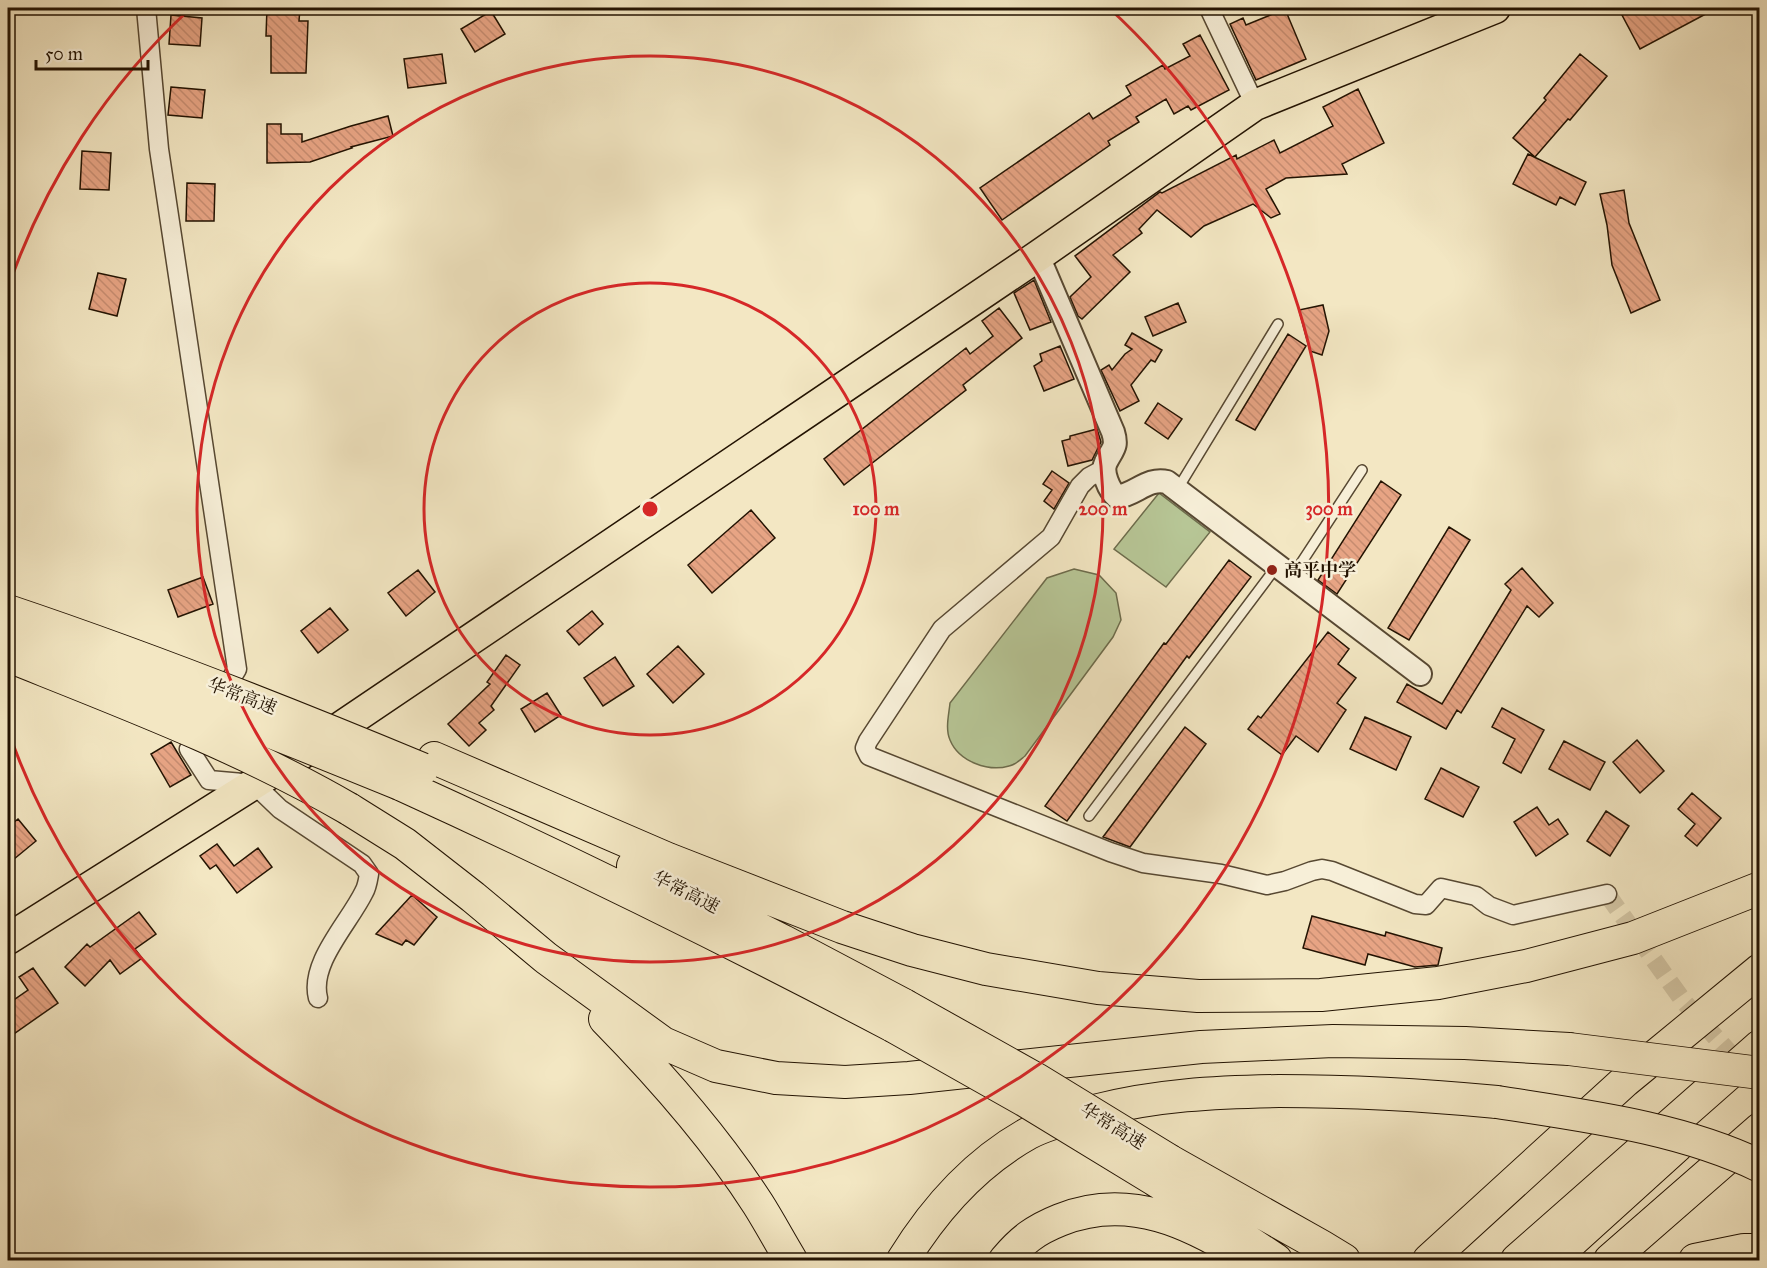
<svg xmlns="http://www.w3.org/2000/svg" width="1767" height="1268" viewBox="0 0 1767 1268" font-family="'IM FELL Great Primer','Noto Serif SC',serif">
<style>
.pitch{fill:#b7c696;stroke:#6d6c4c;stroke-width:1.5}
.building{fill:url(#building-back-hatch);stroke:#231302;stroke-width:1.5}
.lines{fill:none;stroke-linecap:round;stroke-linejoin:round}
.minor-tunnel{stroke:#d4c7a6;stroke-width:18;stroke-dasharray:18 9;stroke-linecap:butt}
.service-casing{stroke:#574832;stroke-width:12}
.minor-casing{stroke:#574832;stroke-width:21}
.tertiary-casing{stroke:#574832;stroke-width:26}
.trunk-casing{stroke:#231302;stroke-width:33}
.motorway-casing{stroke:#231302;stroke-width:34}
.service{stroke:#f7efd8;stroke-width:9}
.minor{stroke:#f7efd8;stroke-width:18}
.tertiary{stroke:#f7efd8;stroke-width:22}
.trunk{stroke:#f3e7c3;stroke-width:30}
.motorway{stroke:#f3e7c3;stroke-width:32}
.motorway-bridge-casing{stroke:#231302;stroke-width:34;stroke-linecap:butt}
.motorway-bridge{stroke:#f3e7c3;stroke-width:32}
.ring{fill:none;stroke:#d62828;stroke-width:3}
.poi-dot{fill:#8f2418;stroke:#f7efd8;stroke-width:2}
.labels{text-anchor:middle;stroke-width:5;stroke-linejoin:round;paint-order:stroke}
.poi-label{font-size:18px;font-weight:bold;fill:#231302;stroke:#f7efd8;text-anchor:start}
.street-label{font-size:18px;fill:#231302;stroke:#f7efd8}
.centre{fill:#d62828;stroke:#f7efd8;stroke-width:3}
.ring-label{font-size:18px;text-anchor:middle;font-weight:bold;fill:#d62828;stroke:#f7efd8;stroke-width:5;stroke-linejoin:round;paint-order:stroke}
</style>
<defs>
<pattern id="building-back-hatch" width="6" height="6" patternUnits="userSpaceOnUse" patternTransform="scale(1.5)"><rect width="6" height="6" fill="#e7a484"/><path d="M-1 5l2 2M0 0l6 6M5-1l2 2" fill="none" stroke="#c68c70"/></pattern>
</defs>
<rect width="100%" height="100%" fill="#f3e7c3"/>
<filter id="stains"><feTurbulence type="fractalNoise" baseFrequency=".00333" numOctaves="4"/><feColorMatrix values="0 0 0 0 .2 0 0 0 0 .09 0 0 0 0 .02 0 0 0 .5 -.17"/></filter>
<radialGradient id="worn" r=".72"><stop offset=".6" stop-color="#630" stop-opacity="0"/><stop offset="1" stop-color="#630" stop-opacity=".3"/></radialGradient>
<path class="pitch" d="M 1159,493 L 1210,532 L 1166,587 L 1114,549 Z
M 1074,569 L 1099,575 L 1116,593 L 1121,620 L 1113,637 L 1025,756 C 1020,760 1015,765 1009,766 C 989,772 959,762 950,740 C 945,729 949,714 950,703 L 1047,578 Z"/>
<path class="building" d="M 267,8 L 300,8 L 299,21 L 308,21 L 306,73 L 271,73 L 271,36 L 266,36 Z
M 1637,8 L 1717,8 L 1640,49 L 1622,15 Z
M 1285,9 L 1306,59 L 1256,80 L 1230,24 L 1243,18 L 1246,25 Z
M 491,11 L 505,34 L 475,52 L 461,29 Z
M 171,15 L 202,18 L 200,46 L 169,44 Z
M 1200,35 L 1229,90 L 1191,110 L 1188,106 L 1174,114 L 1166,99 L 1136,117 L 1139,122 L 1108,141 L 1110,145 L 1002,220 L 980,188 L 1089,113 L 1093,119 L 1131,95 L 1126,86 L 1163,65 L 1165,69 L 1190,56 L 1183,44 Z
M 442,54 L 446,83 L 408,88 L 404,59 Z
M 1580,54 L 1607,76 L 1570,120 L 1568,119 L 1535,157 L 1513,138 L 1546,100 L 1544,98 Z
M 171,87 L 205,90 L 202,118 L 168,115 Z
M 1358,89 L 1384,143 L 1342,164 L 1347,174 L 1286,178 L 1266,189 L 1280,214 L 1271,218 L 1253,204 L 1204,226 L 1191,237 L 1157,210 L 1139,229 L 1142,233 L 1113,255 L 1130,272 L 1082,319 L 1078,316 L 1070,297 L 1091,277 L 1075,256 L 1160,192 L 1162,193 L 1236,155 L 1237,159 L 1274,140 L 1280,153 L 1333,126 L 1323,107 Z
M 388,116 L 393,136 L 351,147 L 352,148 L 310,162 L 267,163 L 267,124 L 281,124 L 281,134 L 302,134 L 302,142 L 351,126 Z
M 82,151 L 111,153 L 109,190 L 80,189 Z
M 1528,154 L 1586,182 L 1575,205 L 1560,197 L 1556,205 L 1513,184 Z
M 187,183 L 215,184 L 214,221 L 186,221 Z
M 1624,190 L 1629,223 L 1660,300 L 1631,313 L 1612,265 L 1607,225 L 1600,194 Z
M 98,273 L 126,279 L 117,316 L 89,309 Z
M 1034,280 L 1051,322 L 1030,330 L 1014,293 Z
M 1178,303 L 1186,322 L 1153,336 L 1145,317 Z
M 1323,305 L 1329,331 L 1322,355 L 1310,351 L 1299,310 Z
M 999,308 L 1022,338 L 963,385 L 966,390 L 844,485 L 824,459 L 966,348 L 970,354 L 993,336 L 982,321 Z
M 1132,333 L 1162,350 L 1155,362 L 1151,360 L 1131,385 L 1139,401 L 1120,411 L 1101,370 L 1109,365 L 1112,370 L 1125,354 L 1132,349 L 1125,345 Z
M 1288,334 L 1306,346 L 1255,430 L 1236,420 Z
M 1060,346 L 1074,379 L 1044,391 L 1034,366 L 1042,361 L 1040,354 Z
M 1158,403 L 1182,419 L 1168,439 L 1145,423 Z
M 1097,429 L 1101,442 L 1092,460 L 1068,466 L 1062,441 L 1070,439 L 1070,436 Z
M 1052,471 L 1069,483 L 1054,509 L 1044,501 L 1052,490 L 1043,484 Z
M 1381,481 L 1401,495 L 1337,594 L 1318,580 Z
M 751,510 L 775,538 L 712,593 L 688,565 Z
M 1449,527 L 1470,540 L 1409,640 L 1388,628 Z
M 1229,560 L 1251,577 L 1189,658 L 1187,656 L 1067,821 L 1045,806 L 1164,643 L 1166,644 Z
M 1522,568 L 1553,603 L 1539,617 L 1527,606 L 1461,713 L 1457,710 L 1446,729 L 1397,702 L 1407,684 L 1442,704 L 1511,590 L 1505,584 Z
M 418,570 L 435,592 L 406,616 L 388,593 Z
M 203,577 L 213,604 L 178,617 L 168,590 Z
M 330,608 L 348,630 L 318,653 L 301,631 Z
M 592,611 L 603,624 L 579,645 L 567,631 Z
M 1328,632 L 1349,649 L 1338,664 L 1356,678 L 1337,703 L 1346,710 L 1318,752 L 1296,736 L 1282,755 L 1248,729 L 1258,716 L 1261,718 Z
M 678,646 L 704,674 L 673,703 L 647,674 Z
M 506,655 L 520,665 L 491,706 L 494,710 L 479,723 L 486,730 L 469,746 L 448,724 L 490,684 L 487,682 Z
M 615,657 L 634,686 L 603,706 L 584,678 Z
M 547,693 L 561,715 L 535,732 L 521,709 Z
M 1502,708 L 1544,730 L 1521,773 L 1503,763 L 1515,739 L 1492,727 Z
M 1365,717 L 1411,737 L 1396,770 L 1350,749 Z
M 1185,727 L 1206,744 L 1130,847 L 1103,837 Z
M 1637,740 L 1664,771 L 1640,793 L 1613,762 Z
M 1564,741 L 1605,762 L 1590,790 L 1549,769 Z
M 171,742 L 191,775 L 170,787 L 151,754 Z
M 1441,768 L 1479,787 L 1463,817 L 1425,799 Z
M 1692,793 L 1721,818 L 1697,846 L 1685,836 L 1695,824 L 1678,809 Z
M 1537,807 L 1549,825 L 1558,819 L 1568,834 L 1536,856 L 1514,822 Z
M 1606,811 L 1629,826 L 1610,856 L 1587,841 Z
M 18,819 L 36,841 L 8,864 L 8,827 Z
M 217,844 L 234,866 L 258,848 L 272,867 L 237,893 L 216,865 L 210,869 L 200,856 Z
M 412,895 L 437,917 L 414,945 L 406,940 L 402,945 L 376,934 Z
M 139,912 L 156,934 L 135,949 L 142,958 L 120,974 L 110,960 L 85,986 L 65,967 L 87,944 L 90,947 Z
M 1312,916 L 1385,936 L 1386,932 L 1442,948 L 1438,965 L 1415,967 L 1368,954 L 1365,965 L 1303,948 Z
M 33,968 L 58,1003 L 8,1038 L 8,1004 L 28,990 L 19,977 Z"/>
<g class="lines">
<path class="minor-tunnel" d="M 1607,894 L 1684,1002 L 1745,1070"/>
<g class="service-casing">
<path id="service" d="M 1177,490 L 1278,324
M 1292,577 L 1362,470
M 1089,816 L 1277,566"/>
</g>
<g class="minor-casing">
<path id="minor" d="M 146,8 L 159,149 L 237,669 L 220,697
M 1209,8 L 1255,105
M 1104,469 L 1089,477 L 1080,486 L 1051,537 L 942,629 L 868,741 L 865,748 L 869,756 L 1110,852 L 1143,863 L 1221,874 L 1267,885 L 1285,881 L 1312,871 L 1322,869 L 1332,871 L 1415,904 L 1426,905 L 1441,888 L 1476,896 L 1489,906 L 1513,915 L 1607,894
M 202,728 L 189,749 L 209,780 L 254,784 L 280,809 L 362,864 L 369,874 C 368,880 367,887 364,892 C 349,923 309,963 318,998"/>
</g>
<g class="tertiary-casing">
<path id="tertiary" d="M 1038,256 L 1113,432 C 1118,448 1112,449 1106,462 C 1101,472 1109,490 1117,497 C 1135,495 1148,477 1167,482 L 1420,674"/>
</g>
<g class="trunk-casing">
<path id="trunk" d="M 8,939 L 301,754 L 1038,256 L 1255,105 L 1495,8"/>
</g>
<g class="motorway-casing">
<path id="motorway" d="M 434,758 L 668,859 L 842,927 L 912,950 L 986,969 L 1098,988 L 1198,996 L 1321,995 L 1438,983 L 1526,966 L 1633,938 L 1760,888
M 400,784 C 567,860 731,941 893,1026
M 349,809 L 405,844 L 473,897 L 546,958 L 663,1043 L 716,1066 L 776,1078 L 845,1082 L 909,1078 L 1201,1047 L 1333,1041 L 1465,1043 L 1569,1049
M 633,866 L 783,941 L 904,1005
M 605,1019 C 661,1076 715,1137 758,1204 C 770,1223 780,1242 791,1260
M 1170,1161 L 1321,1246 L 1344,1260
M 1157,1181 L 1276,1260
M 903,1260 C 935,1208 975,1163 1029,1133 C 1048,1123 1073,1117 1094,1111 C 1155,1095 1216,1092 1279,1091 C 1352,1091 1424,1095 1497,1102
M 1005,1260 C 1022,1240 1035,1230 1060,1220 C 1129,1192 1192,1223 1250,1260
M 1429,1260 L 1625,1081 L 1760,970
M 1517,1260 L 1760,1046
M 1551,1260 L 1677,1146
M 1610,1260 L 1760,1129
M 1695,1260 L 1744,1250 L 1760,1250"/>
</g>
<use href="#service" class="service"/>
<use href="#minor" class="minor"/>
<use href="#tertiary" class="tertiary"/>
<use href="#trunk" class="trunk"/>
<use href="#motorway" class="motorway"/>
<g class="motorway-bridge-casing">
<path id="motorway-bridge" d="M 8,611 C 148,658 285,712 422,769
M 8,636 C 141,679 270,731 400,784
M 11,657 C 126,703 242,747 349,809
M 904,1005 L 1036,1079 L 1170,1161
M 893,1026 L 1024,1100 L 1157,1181
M 1569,1049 L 1760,1073
M 1497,1102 C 1585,1116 1679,1127 1760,1166"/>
</g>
<use href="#motorway-bridge" class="motorway-bridge"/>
</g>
<g class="ring">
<circle cx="650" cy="509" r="226"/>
<circle cx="650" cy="509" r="453"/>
<path d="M8 288A679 679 0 0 1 191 8M1109 8A679 679 0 1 1 8 730"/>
</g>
<circle class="poi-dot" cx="1272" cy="570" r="6"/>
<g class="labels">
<g class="poi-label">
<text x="1284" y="576">高平中学</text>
</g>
<g class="street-label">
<text transform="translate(242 696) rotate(21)" y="6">华常高速</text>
<text transform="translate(686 892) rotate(27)" y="6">华常高速</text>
<text transform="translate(1113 1126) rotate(31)" y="6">华常高速</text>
</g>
</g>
<circle cx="650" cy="509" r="9" class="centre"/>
<g class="ring-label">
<text x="876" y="515">100 m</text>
<text x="1103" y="515">200 m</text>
<text x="1329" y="515">300 m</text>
</g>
<rect width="1767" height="1268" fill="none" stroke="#f3e7c3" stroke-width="30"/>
<rect x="9" y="9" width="1749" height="1250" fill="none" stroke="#231302" stroke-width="3"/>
<rect x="15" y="15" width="1737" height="1238" fill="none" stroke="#231302" stroke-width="1.5"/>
<path d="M36 60v9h112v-9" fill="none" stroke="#231302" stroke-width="3"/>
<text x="45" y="60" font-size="18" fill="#231302" stroke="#f7efd8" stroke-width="4.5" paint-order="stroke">50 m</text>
<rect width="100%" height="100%" filter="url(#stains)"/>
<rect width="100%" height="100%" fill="url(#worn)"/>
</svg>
